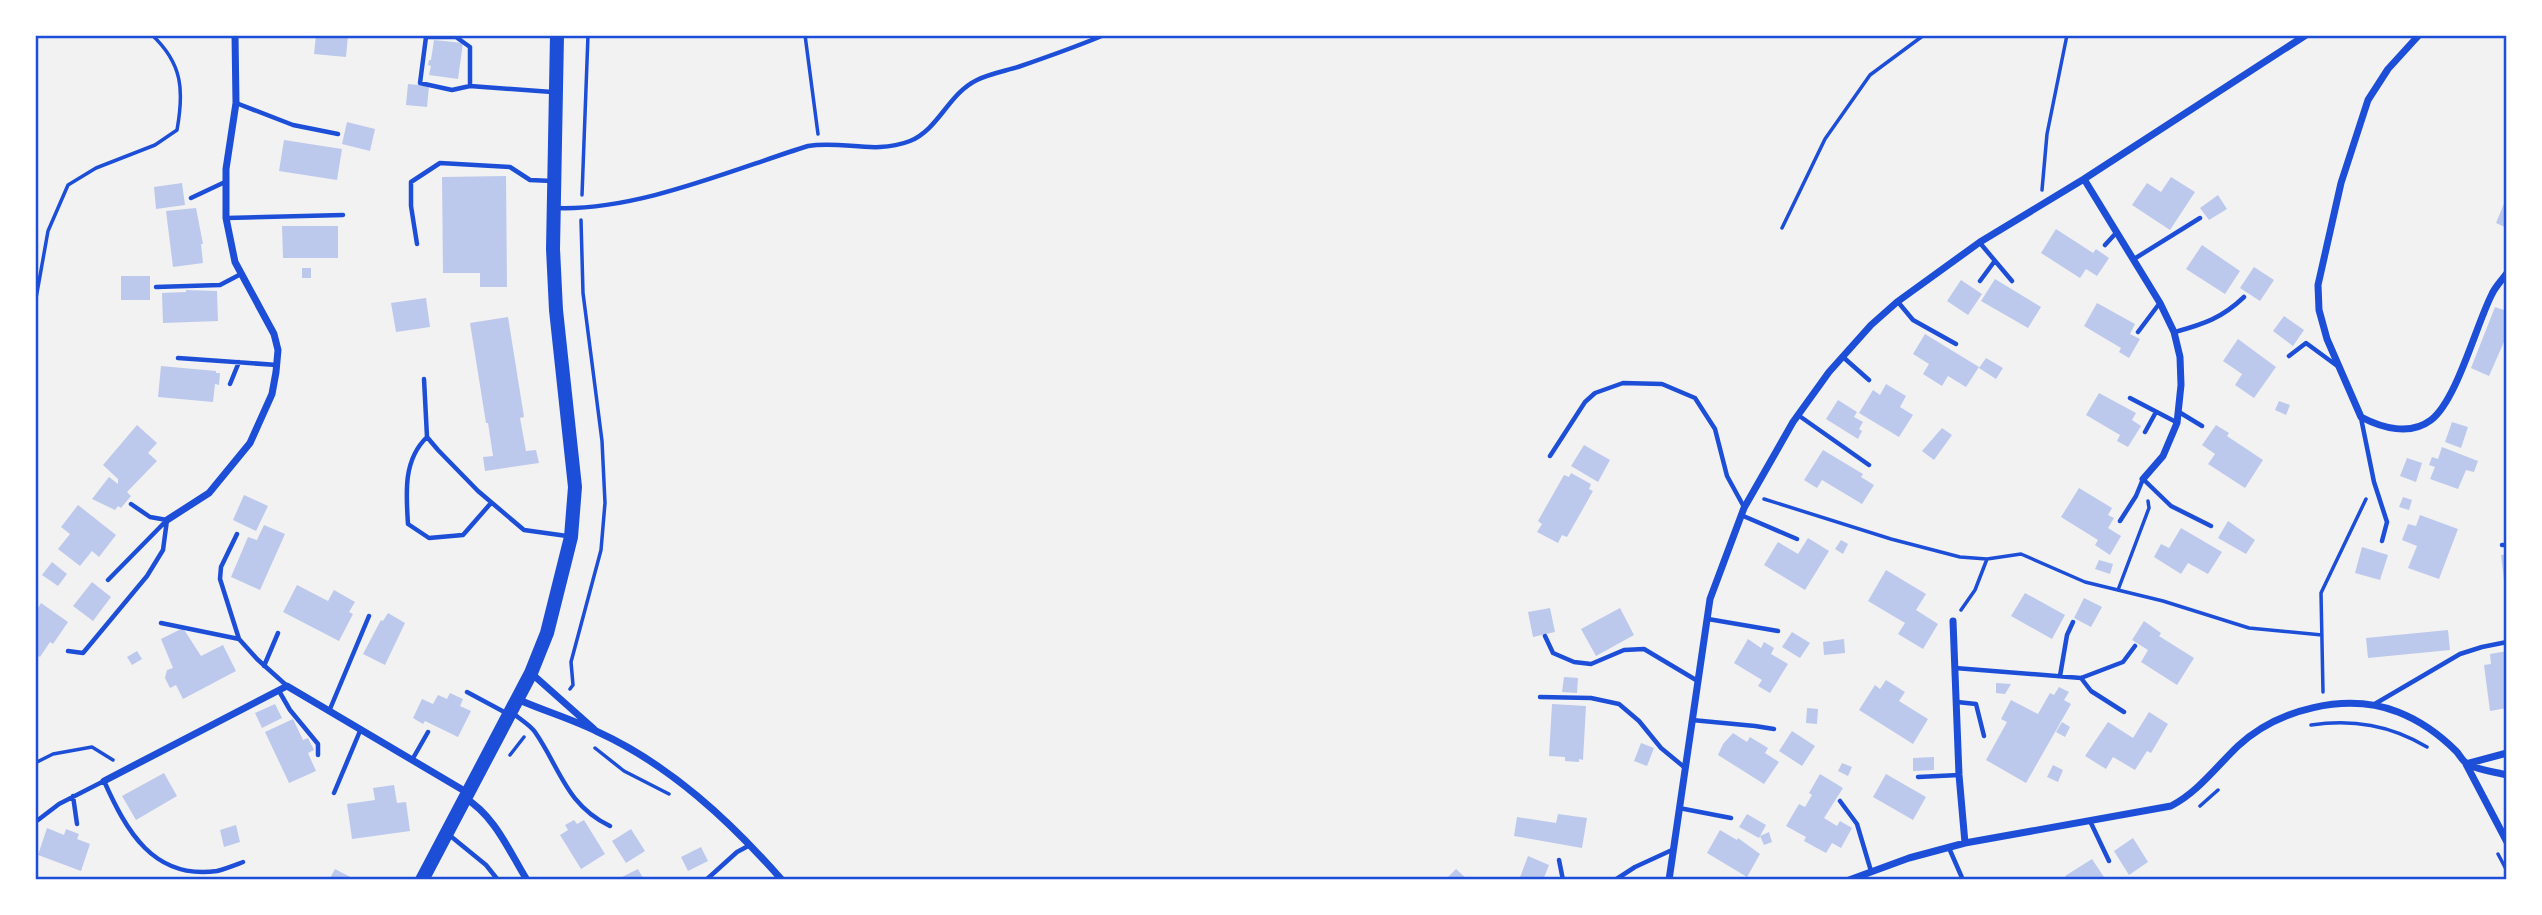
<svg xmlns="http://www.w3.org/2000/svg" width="2542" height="915" viewBox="0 0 2542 915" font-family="Rubik,sans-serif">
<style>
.building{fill:#bdc9ec}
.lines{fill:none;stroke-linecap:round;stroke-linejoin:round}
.path{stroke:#1d4ed8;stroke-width:3.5}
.service{stroke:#1d4ed8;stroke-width:4.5}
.minor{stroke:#1d4ed8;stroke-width:7}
.primary{stroke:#1d4ed8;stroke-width:14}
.neatline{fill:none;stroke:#1d4ed8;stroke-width:2.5}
</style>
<rect width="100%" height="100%" fill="#f2f2f2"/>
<path class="building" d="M 316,35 L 348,35 L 346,57 L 314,54 Z
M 434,40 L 463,43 L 458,79 L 429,75 L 431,66 L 428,65 L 429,60 L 431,60 Z
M 408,84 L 429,86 L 427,107 L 406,105 Z
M 347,122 L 375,129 L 370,151 L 342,144 Z
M 284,140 L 342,149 L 337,180 L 279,171 Z
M 506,176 L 507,287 L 480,287 L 480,273 L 443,273 L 442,177 Z
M 2171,177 L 2195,192 L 2170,230 L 2132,205 L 2147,183 L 2161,192 Z
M 182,183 L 185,205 L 156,209 L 154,187 Z
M 2218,195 L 2227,209 L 2209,220 L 2200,208 Z
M 2505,201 L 2507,202 L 2507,228 L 2496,223 Z
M 196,208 L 203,244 L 201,244 L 203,263 L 173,267 L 166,211 Z
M 282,226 L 338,226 L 338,258 L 283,258 Z
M 2056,229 L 2093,253 L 2096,249 L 2109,258 L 2097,276 L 2086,269 L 2080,278 L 2041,253 Z
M 2202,245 L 2240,271 L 2225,294 L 2186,269 Z
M 2254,267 L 2274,280 L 2260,301 L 2240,288 Z
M 302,268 L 311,268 L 311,278 L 302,278 Z
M 121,276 L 150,276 L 150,300 L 121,300 Z
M 1995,279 L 2041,307 L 2028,328 L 1981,301 Z
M 1961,280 L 1982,294 L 1968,315 L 1947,301 Z
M 186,290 L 217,291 L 218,321 L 163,323 L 162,293 L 186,292 Z
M 426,298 L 430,327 L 396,332 L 391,303 Z
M 2097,303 L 2135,324 L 2130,334 L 2140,339 L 2129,358 L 2119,352 L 2121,348 L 2084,326 Z
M 2495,307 L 2507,311 L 2507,335 L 2489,376 L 2471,368 Z
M 2284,316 L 2304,330 L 2293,346 L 2273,331 Z
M 508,317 L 524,417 L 520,418 L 526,451 L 536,450 L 539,463 L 485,471 L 483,457 L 493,456 L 488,423 L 486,423 L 470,323 Z
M 1925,334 L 1979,367 L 1966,387 L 1948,376 L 1942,386 L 1923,374 L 1929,364 L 1913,354 Z
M 2238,339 L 2276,367 L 2254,398 L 2235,385 L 2242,374 L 2223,361 Z
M 1986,358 L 2003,368 L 1996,379 L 1979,368 Z
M 161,366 L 216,371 L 216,373 L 220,373 L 219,385 L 215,384 L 213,402 L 158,397 Z
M 1886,384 L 1906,396 L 1900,407 L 1913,415 L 1899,437 L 1859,413 L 1873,390 L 1880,395 Z
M 2099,393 L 2136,413 L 2132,420 L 2141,426 L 2128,447 L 2117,441 L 2120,435 L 2086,415 Z
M 1838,400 L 1857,412 L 1854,417 L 1863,422 L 1859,429 L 1862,431 L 1858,439 L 1826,419 Z
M 2279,401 L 2290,405 L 2286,415 L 2275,410 Z
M 2452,422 L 2468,427 L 2461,448 L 2445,442 Z
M 137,425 L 157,443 L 148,453 L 157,461 L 127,492 L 131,496 L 121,508 L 118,506 L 115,510 L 92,499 L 109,477 L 118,484 L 118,479 L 103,465 Z
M 2216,425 L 2229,433 L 2227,436 L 2263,460 L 2245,488 L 2208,464 L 2215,454 L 2202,445 Z
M 1942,428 L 1952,435 L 1934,460 L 1922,451 Z
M 1584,445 L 1610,460 L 1598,482 L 1571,466 Z
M 2442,447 L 2478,461 L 2474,472 L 2466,470 L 2458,489 L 2430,479 L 2435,467 L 2429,465 L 2432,457 L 2438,459 Z
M 1823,450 L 1863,474 L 1861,477 L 1874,485 L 1862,504 L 1822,480 L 1817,488 L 1804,480 Z
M 2407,458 L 2422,463 L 2416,482 L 2400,476 Z
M 1571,473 L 1591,484 L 1589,489 L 1593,491 L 1567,537 L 1562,535 L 1558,543 L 1537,532 L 1542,524 L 1538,521 L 1564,475 L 1569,477 Z
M 2079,488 L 2112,508 L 2108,515 L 2114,518 L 2108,528 L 2121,536 L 2110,555 L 2095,545 L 2098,540 L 2061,517 Z
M 244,495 L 268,506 L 256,531 L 233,520 Z
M 2403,497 L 2412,500 L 2409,510 L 2399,507 Z
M 78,505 L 116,535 L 99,557 L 92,551 L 80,566 L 58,549 L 70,534 L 61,527 Z
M 2420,515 L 2458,529 L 2439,579 L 2408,568 L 2417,546 L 2402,540 L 2408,524 L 2416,526 Z
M 2228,521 L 2255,540 L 2246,554 L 2218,538 Z
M 264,525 L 285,534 L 260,590 L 231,577 L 248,537 L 257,540 Z
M 2181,528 L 2222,552 L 2208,574 L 2188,563 L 2181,574 L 2154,557 L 2161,544 L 2169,548 Z
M 1808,538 L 1829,551 L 1805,590 L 1764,565 L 1778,542 L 1798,554 Z
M 1841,540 L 1848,544 L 1843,554 L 1835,549 Z
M 2362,547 L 2388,555 L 2380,580 L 2355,573 Z
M 2507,554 L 2507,589 L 2505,589 L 2501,555 Z
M 2099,560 L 2113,564 L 2110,574 L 2095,569 Z
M 52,562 L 67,574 L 58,586 L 42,575 Z
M 1886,570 L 1926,594 L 1916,610 L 1938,624 L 1923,649 L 1898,634 L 1905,623 L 1868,601 Z
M 92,582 L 111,597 L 93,621 L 73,606 Z
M 297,585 L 328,601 L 334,590 L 355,602 L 349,612 L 353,614 L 339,641 L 283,612 Z
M 2025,593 L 2065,615 L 2052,639 L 2011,616 Z
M 2084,598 L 2102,607 L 2091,627 L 2074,618 Z
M 41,603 L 68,622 L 53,644 L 50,642 L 40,657 L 35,654 L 35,613 Z
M 1550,608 L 1555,632 L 1533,637 L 1528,612 Z
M 1620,608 L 1634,635 L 1596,656 L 1581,629 Z
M 388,613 L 405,623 L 385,665 L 363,654 L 381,620 L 383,621 Z
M 2144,621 L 2161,633 L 2159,636 L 2194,658 L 2177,685 L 2141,662 L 2148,650 L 2132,640 Z
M 183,628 L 201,656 L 223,645 L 236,671 L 183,699 L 176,685 L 170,688 L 165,678 L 167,670 L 173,668 L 161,639 Z
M 2448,630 L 2450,650 L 2368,658 L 2366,638 Z
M 1792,632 L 1810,643 L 1800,658 L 1782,647 Z
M 1748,639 L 1761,648 L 1764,642 L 1774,648 L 1771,654 L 1788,664 L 1770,693 L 1758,686 L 1762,680 L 1734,663 Z
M 1844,639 L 1845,653 L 1824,655 L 1823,642 Z
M 137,651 L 142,659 L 132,665 L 127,657 Z
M 2507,651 L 2507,708 L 2490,711 L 2484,665 L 2491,664 L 2490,654 Z
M 1564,677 L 1578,678 L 1577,693 L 1562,692 Z
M 1886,680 L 1905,692 L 1899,701 L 1928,719 L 1913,744 L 1859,710 L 1875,685 L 1880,689 Z
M 1996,683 L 2011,684 L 2005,694 L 1996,693 Z
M 2059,687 L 2069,692 L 2064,700 L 2071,704 L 2026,783 L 1986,760 L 2007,722 L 2001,719 L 2011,700 L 2038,714 L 2050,693 L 2054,695 Z
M 450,693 L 463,699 L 460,706 L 471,711 L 458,737 L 425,721 L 423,724 L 413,718 L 422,699 L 433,704 L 438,695 L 447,699 Z
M 275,704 L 282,718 L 262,728 L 255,713 Z
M 1552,704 L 1586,706 L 1583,760 L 1579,759 L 1579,762 L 1565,761 L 1565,757 L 1549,756 Z
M 1807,708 L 1818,709 L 1817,724 L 1806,723 Z
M 2149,712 L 2168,724 L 2151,753 L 2147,751 L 2135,770 L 2113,757 L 2106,769 L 2085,756 L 2108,722 L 2133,738 Z
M 293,719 L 303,740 L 308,738 L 314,750 L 308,753 L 316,771 L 289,783 L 265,732 Z
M 2062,722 L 2070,727 L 2065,737 L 2056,732 Z
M 1792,731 L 1815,746 L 1802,766 L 1779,751 Z
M 1733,733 L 1747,742 L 1750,737 L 1768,748 L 1765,753 L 1779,762 L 1764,784 L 1718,755 L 1723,744 Z
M 1641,743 L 1654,748 L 1647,766 L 1634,761 Z
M 1934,757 L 1934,770 L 1913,771 L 1913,758 Z
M 1842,763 L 1852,767 L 1848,776 L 1838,771 Z
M 2053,765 L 2063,770 L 2058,782 L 2047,777 Z
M 164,773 L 177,796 L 136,820 L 122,796 Z
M 1820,774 L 1843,788 L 1824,818 L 1837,826 L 1840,821 L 1852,828 L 1841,848 L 1832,843 L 1826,853 L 1804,841 L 1806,837 L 1786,826 L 1799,804 L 1805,807 L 1812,795 L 1809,793 Z
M 1886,774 L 1926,797 L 1913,820 L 1873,797 Z
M 394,785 L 397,803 L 406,802 L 410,831 L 352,839 L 347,804 L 375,800 L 373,788 Z
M 1558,814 L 1587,818 L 1582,848 L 1514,836 L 1517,817 L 1556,823 Z
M 1747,814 L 1766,825 L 1759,838 L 1739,827 Z
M 574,820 L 577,824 L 584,820 L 605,854 L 581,869 L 560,835 L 568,830 L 565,825 Z
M 236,825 L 240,842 L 224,847 L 220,830 Z
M 47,828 L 64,835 L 66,829 L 79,834 L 77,839 L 90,844 L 81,871 L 38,855 Z
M 631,829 L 645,851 L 626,863 L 612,841 Z
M 1720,830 L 1737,840 L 1738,838 L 1760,854 L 1747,877 L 1707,853 Z
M 1769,832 L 1772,842 L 1764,845 L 1760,836 Z
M 2133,838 L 2148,862 L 2129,875 L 2114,851 Z
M 701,847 L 708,861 L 688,871 L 681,857 Z
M 1528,856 L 1549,865 L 1543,880 L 1519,880 Z
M 2092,859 L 2106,880 L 2068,880 L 2065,876 Z
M 335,869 L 356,880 L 329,880 Z
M 638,869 L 644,880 L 616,880 Z
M 1456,869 L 1468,880 L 1445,880 Z"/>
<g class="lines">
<path class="path" d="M 805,35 L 818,134
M 2042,190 L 2047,134 L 2067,35
M 582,195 L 588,35
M 1782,228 L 1825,139 L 1870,75 L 1924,35
M 35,304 L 48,231 L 68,185 L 96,168 L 155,145 L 177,130 C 184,91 183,64 152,35
M 1764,499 L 1891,539 L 1960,557 L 1987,559 L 2021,554 L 2085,582 L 2163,601 L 2249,628 L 2322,635
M 2118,590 L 2149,508 L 2148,501
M 1961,610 L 1975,590 L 1987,559
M 570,689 L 573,685 L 571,662 L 601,550 L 605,503 L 602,441 L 583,293 L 581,220
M 2323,692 L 2321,593 L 2366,499
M 2311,725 C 2353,719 2390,725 2427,747
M 595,748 L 624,771 L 669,794
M 510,755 L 524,737
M 35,763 L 53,754 L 92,747 L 113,760
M 2200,806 L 2218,790
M 2498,854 L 2507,871"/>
<path class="service" d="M 470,86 L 470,47 L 456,37 L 426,37 L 420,83 L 452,90 L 470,86 L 552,92
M 236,103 L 293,125 L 338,134
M 191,198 L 225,182
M 556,208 C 637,211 731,170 808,146 C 843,140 874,155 910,141 C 939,129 948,94 977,80 C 989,74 1005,71 1018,67 C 1047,57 1076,47 1104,35
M 227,218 L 343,215
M 1980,243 L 2012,281
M 417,244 L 411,206 L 411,182 L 440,163 L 510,167 L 530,180 L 552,181
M 2105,245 L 2116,233
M 2134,259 L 2200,218
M 1980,281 L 1994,262
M 156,287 L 220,285 L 241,274
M 1898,302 L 1913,320 L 1956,344
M 2138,332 L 2159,304
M 2175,332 C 2204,324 2222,318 2244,297
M 2289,356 L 2306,343 L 2336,365
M 1843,357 L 1869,380
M 178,358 L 277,365
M 424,379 L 427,437 L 438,450 L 478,491 L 524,530 L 567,536
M 230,384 L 239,362
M 2130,398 L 2176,422
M 2179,412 L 2202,426
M 1798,415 L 1869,465
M 2361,418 L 2374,482 L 2387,522 L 2382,541
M 2145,432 L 2156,412
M 427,437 C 403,460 406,493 408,524 L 429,538 L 463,535 L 491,503
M 1550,456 L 1585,402 L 1595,393 L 1623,383 L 1662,384 L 1695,398 L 1715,429 L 1727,476 L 1744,507
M 131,504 L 150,517 L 167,520
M 1741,515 L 1797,539
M 2120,521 L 2136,496 L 2143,479 L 2171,506 L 2211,526
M 237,534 L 221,567 L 220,579 L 239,639 L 257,659 L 286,685
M 2502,545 L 2507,545
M 108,580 L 166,521
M 1708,619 L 1778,631
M 161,623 L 239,639
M 1545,636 L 1553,653 L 1574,662 L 1591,664 L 1624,650 L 1644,649 L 1696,680
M 68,651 L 83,653 L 147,576 L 163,550 L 167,520
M 264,666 L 278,633
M 1955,668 L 2081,678 L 2123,662 L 2135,646
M 2060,676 L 2067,635 L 2073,622
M 2081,678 L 2091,691 L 2124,712
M 279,691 L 290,710 L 318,744 L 318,755
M 467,692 L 508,714
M 1540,697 L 1591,698 L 1619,704 L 1639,721 L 1661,748 L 1684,767
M 1957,702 L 1976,704 L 1984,736
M 2373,705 L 2460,654 L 2482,647 L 2507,642
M 330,709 L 369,616
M 514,714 C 521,720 530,725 535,732 C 560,768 566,805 610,826
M 1692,720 L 1755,726 L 1774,729
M 412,760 L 428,732
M 1918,777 L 1959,775
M 334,793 L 360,731
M 73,796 L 77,824
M 1840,801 L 1857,824 L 1871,871
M 1679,808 L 1731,818
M 38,820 L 59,804 L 104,781 C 126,830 153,880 217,871 C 225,869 235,865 243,862
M 2090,821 L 2109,861
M 448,834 L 486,865 L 498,880
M 1949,848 L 1963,880
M 1559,860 L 1563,880
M 706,880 L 737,852 L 750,845
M 1615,880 L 1635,867 L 1672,850"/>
<path class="minor" d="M 2419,35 L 2388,69 L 2368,100 L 2341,183 L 2318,285 L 2319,310 L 2327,339 L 2361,417 C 2382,428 2410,436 2431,420 C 2457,400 2476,325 2492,294 C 2495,287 2502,280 2507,273
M 2084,179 L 2160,303 L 2174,332 L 2180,357 L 2181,385 L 2177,423 L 2163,456 L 2143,479
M 167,520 L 209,493 L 250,443 L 272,394 L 276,372 L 278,350 L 274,334 L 235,262 L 226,218 L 226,169 L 236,103 L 235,35
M 1953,621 L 1959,775 L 1965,843
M 531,673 L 594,729
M 517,699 C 544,711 572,719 598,732 C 670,765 730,821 782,880
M 2507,753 L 2466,764 L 2507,842
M 104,781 L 287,686 L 468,793
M 465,798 C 495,816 509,851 527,880
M 1669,880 L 1710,599 L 1744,508 L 1793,422 L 1829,372 L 1871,325 L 1897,302 L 1980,242 L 2084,179 L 2306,35
M 1849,880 L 1909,858 L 1965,843 L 2171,806 C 2198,792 2216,767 2238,746 C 2278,709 2346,692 2398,712 C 2421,721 2439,734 2456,751 C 2459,754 2462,760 2466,763 C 2475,770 2496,772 2507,775"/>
<path class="primary" d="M 422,880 L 531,673 L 547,633 L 571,537 L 575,487 L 556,310 L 553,249 L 557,35"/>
</g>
<rect width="2542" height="915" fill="none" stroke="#ffffff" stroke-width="74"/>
<rect x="37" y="37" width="2468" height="841" class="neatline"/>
</svg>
